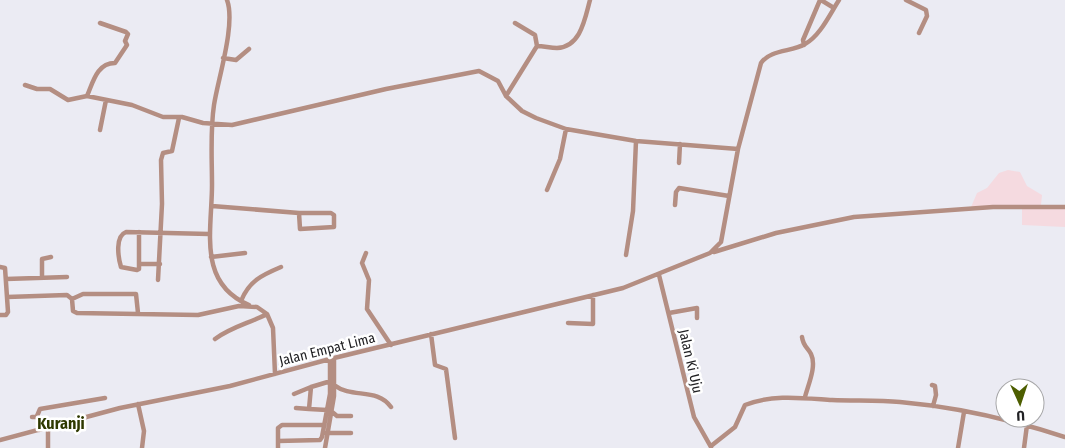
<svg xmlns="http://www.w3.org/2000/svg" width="1065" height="448" viewBox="0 0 1065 448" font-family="'Fira Sans Condensed',sans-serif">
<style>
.education{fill:#f5dae0}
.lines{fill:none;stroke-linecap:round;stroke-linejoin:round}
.street{stroke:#b48e82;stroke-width:4.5}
.labels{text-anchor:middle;stroke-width:5;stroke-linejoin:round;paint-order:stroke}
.street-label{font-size:14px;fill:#212124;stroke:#fff}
.quarter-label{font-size:16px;font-weight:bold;fill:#2e3900;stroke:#fff}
</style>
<rect width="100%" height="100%" fill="#ebebf3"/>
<path class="education" d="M 1008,170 L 1020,172 L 1027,186 L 1042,195 L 1041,205 L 971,207 L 977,193 L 987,188 L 999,173 Z
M 1022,208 L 1065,208 L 1065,227 L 1022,225 Z"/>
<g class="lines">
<path class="street" d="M 227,0 C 236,24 218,79 214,105 C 210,131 212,158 212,185 C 212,230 197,283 249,305
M 821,0 L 834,8
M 906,0 L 926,10 L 927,16 L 919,33
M 515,23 L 535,35 L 537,46
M 804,45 L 803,40 L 820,0
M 223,58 L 236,60 L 249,49
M 25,85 L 37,89 L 50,89 L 68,100 L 87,96 L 132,105 L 163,117 L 182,117 L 203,123 L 232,125 L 386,89 L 479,71 L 498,81 L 506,96 L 522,111 L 536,118 L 566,129 L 636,141 L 738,149
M 87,96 C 93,82 97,63 115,63 L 127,45 L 125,41 L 128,34 L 126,32 L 100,23
M 506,96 L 537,46 C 544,46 550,48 557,48 C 581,47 585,18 590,0
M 100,130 L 106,100
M 679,163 L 680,144
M 547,190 L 560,159 L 566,129
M 675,205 L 676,192 L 679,188 L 729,196
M 212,206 L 299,213 L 331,213 L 334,215 L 334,227 L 300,229 L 299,213
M 139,232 L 139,269 L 137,270 L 121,267 C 118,257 115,236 126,232 L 209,234
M 714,252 L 776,233 L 854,217 L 993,207 L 1065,207
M 366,253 L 362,263 L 369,280 L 367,309 L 391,345
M 626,255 L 633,211 L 636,141
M 211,257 L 245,253
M 140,264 L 160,264
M 0,267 L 5,268 L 8,312 L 6,315 L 0,315
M 659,275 L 694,417 L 711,447
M 42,278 L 42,259 L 51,257
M 6,279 L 67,277
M 158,280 L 162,204 L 161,160 L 163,153 L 172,151 L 179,118
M 7,297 L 67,295 L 72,299 L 73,311 L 77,313 L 198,315 L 239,306 L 257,307 L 267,314 L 273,328 L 275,374
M 72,299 L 83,294 L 136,294 L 138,313
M 241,301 C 249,281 262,275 281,267
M 669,313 L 697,308 L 697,318
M 568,323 L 593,324 L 593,295
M 431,334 L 435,365 L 446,369 L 455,438
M 802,337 C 803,346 808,348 811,354 C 817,366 808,385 805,397
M 215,339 C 231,327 250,323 267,314
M 334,385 C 352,399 377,387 391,407
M 932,385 L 935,386 L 936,395 L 933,406
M 294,394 L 311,387
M 138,404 L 144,431 L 142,448
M 296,408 L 309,409
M 327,410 L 309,409 L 311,387 L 331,381
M 331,411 L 337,416 L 351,416
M 37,416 L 40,409 L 105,398
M 32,417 L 38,417 L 39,430
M 326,433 L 351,433
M 0,440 L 120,408 L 230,386 L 330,359 L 623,288 L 710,253 L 721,242 L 738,149 L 761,63 C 771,49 792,52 805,44 C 820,36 830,14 839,0
M 278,441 L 320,440 L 322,437 L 330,394 L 330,359
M 711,446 L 735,427 L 745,405 C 773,394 802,398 832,400 C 854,401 878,400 900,402 C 956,407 1013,420 1065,437
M 48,448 L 48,427
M 278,448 L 278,428 L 282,425 L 323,425
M 325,448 L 334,396 L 334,358
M 958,448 L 964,412
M 1024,448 L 1027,425"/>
</g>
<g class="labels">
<g class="street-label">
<text transform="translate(327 349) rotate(-14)" y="5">Jalan Empat Lima</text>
<text transform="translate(691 361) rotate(77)" y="5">Jalan Ki Uju</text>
</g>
<g class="quarter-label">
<text x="61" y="429">Kuranji</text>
</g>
</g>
<g transform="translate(1020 403) rotate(177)"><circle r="24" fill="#ffffff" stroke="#a6a6a7"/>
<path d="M0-4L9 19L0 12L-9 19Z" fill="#4d5e00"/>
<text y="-8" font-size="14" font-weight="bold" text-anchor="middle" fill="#212124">U</text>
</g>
</svg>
